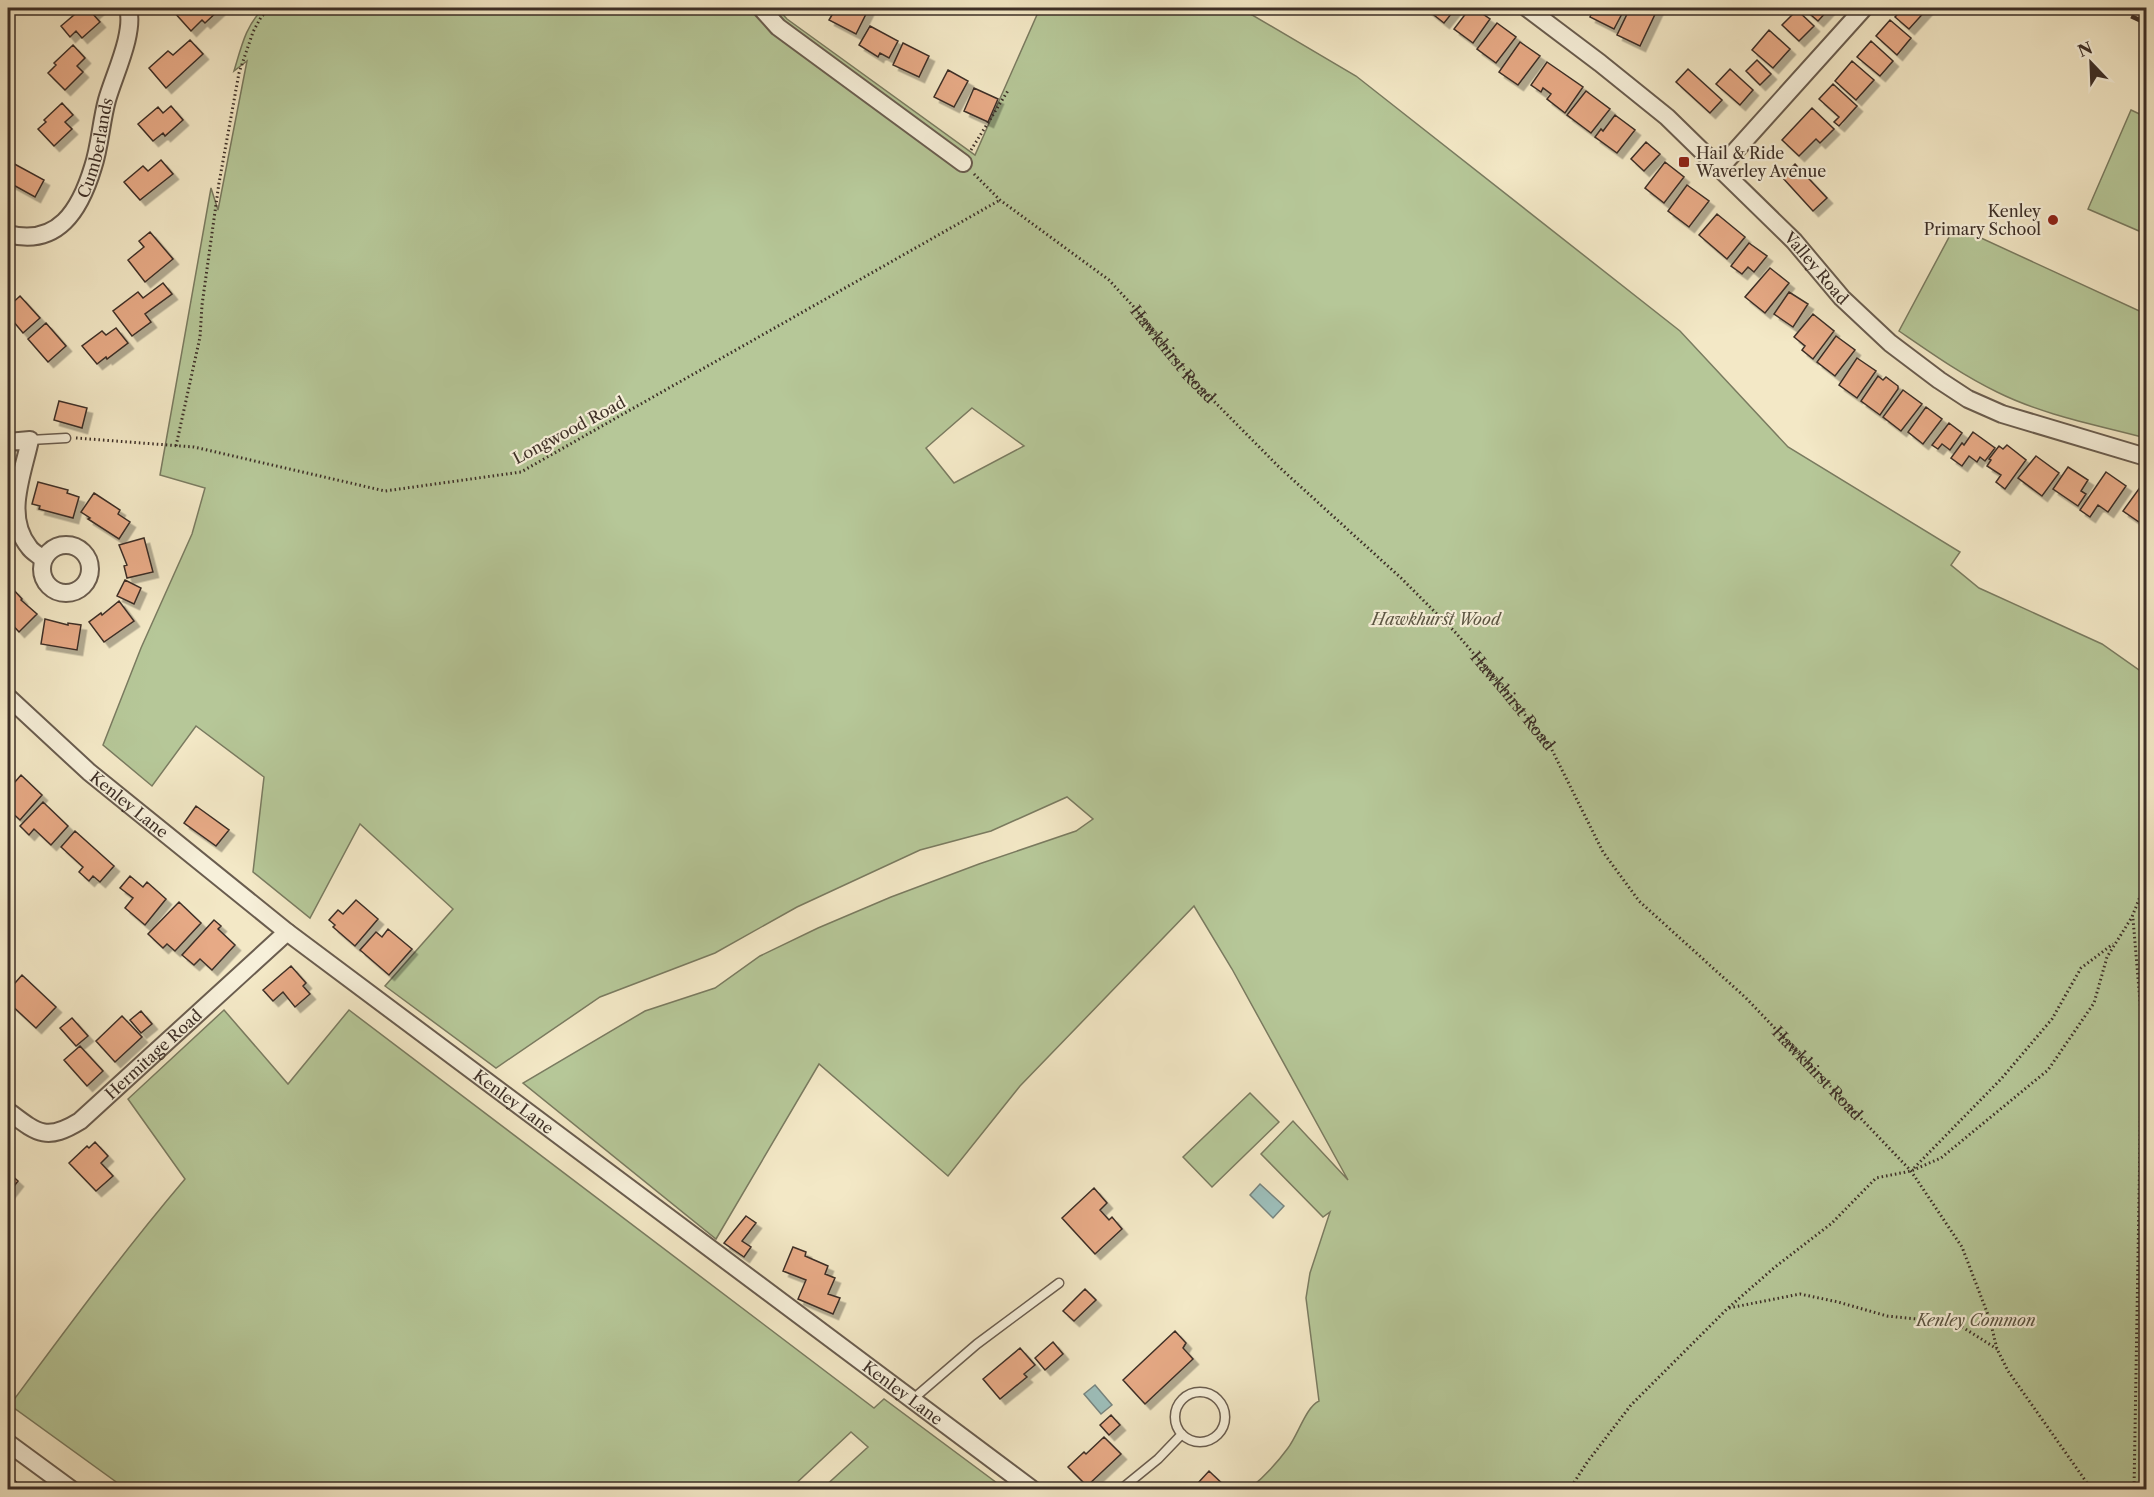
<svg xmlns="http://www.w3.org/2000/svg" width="2154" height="1497" viewBox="0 0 2154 1497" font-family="'Libre Caslon Text',serif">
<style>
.green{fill:#b6c798;stroke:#7a7b60;stroke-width:1.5;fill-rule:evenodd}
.water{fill:#9dbfbb;stroke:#778580;stroke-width:1.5}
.building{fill:#e7aa86;stroke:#3d2f27;stroke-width:1.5;filter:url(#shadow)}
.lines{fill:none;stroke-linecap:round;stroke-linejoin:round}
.service-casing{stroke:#6a5d4f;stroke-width:11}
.minor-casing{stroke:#6a5d4f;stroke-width:20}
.path{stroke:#3d2f27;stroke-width:3;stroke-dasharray:1.5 3;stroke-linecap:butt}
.service{stroke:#f7f0da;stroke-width:8}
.minor{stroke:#f7f0da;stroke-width:16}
.rail{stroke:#3d2f27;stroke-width:4.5;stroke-dasharray:10 10;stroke-linecap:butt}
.poi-dot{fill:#8f2418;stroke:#f7f0da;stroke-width:2}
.labels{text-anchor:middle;stroke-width:4.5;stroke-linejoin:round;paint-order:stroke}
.street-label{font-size:16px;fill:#3d2f27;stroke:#f7f0da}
.poi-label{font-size:16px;fill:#3d2f27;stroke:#f7f0da;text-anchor:start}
.park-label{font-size:16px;font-style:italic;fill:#5b5543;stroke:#f7f0da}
</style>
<defs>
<filter id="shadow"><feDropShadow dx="5.5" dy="5.5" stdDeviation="0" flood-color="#0004"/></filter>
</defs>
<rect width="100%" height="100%" fill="#f3e8c6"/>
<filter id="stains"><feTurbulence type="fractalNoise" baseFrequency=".00333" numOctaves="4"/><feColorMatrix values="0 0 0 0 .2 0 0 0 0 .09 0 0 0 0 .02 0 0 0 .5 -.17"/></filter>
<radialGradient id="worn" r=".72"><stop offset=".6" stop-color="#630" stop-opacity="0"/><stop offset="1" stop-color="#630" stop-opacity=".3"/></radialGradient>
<path class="green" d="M 264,8 L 777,8 L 787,19 L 975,155 L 1040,8 L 1242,9 L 1356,76 L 1680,331 L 1788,447 L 1960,552 L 1951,565 L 1979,588 L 2102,644 L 2146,675 L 2146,1489 L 1249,1489 C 1263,1478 1277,1463 1288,1448 C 1298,1435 1306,1407 1319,1401 L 1306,1298 L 1310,1273 L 1330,1212 L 1323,1217 L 1261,1154 L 1293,1121 L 1348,1180 L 1232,969 L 1194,906 L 1020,1086 L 948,1176 L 819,1064 L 716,1239 L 523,1083 L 645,1011 L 715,988 L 760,956 L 818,928 L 891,897 L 979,864 L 1076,831 L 1093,819 L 1067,797 L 991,831 L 920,850 L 797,907 L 715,953 L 600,997 L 496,1068 L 385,986 L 453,909 L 360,824 L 310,918 L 253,872 L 264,777 L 196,726 L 152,786 L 103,745 L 141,648 L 192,534 L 205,488 L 160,475 L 211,188 L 218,210 L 247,61 L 234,71 C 241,48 246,24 264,8 ZM 972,408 L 1024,446 L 954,483 L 926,448 Z
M 2131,110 L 2146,117 L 2146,234 L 2088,209 Z
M 1955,226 L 2146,314 L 2146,438 C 2097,425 2043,415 1997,392 C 1962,375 1931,353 1899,331 Z
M 224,1010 L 288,1084 L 349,1010 L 874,1408 L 884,1399 L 1005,1489 L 822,1489 L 868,1447 L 851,1432 L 790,1489 L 126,1489 L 10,1405 C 67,1328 123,1252 185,1179 L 128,1099 Z
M 1250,1093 L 1279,1122 L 1212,1187 L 1183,1157 Z"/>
<path class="water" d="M 1260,1184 L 1284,1206 L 1273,1218 L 1250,1195 Z
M 1095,1385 L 1112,1405 L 1101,1414 L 1084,1394 Z"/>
<path class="building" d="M 77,8 L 100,8 L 93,14 L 100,22 L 82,38 L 76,31 L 70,37 L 61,26 L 75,14 L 73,11 Z
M 179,8 L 217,8 L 219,10 L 205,23 L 202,20 L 191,31 L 174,12 Z
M 836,8 L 864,8 L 868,10 L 856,34 L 829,20 Z
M 1425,8 L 1456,8 L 1444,23 Z
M 1470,8 L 1474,8 L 1490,19 L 1473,43 L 1454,29 Z
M 1595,8 L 1625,8 L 1614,29 L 1590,17 Z
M 1630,8 L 1658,8 L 1640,46 L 1617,35 Z
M 1803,8 L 1830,8 L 1818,21 Z
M 1903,8 L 1928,8 L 1909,29 L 1895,17 Z
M 1797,10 L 1814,26 L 1799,41 L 1782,25 Z
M 1890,20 L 1911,38 L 1897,55 L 1876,36 Z
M 1497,23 L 1516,37 L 1496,63 L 1477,49 Z
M 870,26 L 898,41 L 889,58 L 880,53 L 878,57 L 859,45 Z
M 1769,30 L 1790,49 L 1773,68 L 1752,50 Z
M 190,40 L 203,54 L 166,88 L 149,68 L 168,51 L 173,55 Z
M 1871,41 L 1893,61 L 1880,76 L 1857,57 Z
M 1520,42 L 1540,56 L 1518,85 L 1499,72 Z
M 903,43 L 929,56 L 919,77 L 893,65 Z
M 73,45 L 85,58 L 77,66 L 83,72 L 65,90 L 48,73 L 56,65 L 54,63 Z
M 1757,60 L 1771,74 L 1760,85 L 1746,71 Z
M 1852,61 L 1874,80 L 1856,100 L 1835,81 Z
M 1547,62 L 1583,87 L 1565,113 L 1547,99 L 1551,94 L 1543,88 L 1541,92 L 1531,85 Z
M 1688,69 L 1722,100 L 1710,113 L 1676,82 Z
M 1730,69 L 1753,90 L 1740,105 L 1716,84 Z
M 948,70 L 968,81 L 954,107 L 934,97 Z
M 1833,84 L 1857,106 L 1839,126 L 1834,122 L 1839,117 L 1819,99 Z
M 974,88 L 998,99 L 988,122 L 964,111 Z
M 1586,91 L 1610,109 L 1591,133 L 1567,115 Z
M 62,103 L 73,115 L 65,122 L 72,129 L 54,146 L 38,129 L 46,122 L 44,120 Z
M 171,106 L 183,120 L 165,136 L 163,133 L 153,141 L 138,124 L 158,107 L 163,113 Z
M 1812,108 L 1834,129 L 1820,143 L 1816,139 L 1799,156 L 1782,140 Z
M 1615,115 L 1635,130 L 1617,153 L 1595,137 L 1601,129 L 1603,131 Z
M 1646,142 L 1660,154 L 1644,171 L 1631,159 Z
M 161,160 L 173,174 L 140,200 L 124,182 L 143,166 L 148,171 Z
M 9,161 L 44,180 L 35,197 L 8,182 Z
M 1665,162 L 1684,177 L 1664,203 L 1645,188 Z
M 1795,164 L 1827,198 L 1813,211 L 1782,177 Z
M 1687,185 L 1709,201 L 1689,227 L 1668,211 Z
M 1717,214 L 1745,237 L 1727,259 L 1699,235 Z
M 150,232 L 173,259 L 145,282 L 128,260 L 144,247 L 139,241 Z
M 1749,243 L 1767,256 L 1754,272 L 1748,267 L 1742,274 L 1731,266 Z
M 1770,268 L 1789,283 L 1765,313 L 1745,297 Z
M 163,283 L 172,294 L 145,314 L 151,322 L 132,336 L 113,311 L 138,292 L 143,298 Z
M 1789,292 L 1808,304 L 1793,327 L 1774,314 Z
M 20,296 L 40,318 L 23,333 L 8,315 L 8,307 Z
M 1813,314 L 1834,331 L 1813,359 L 1802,350 L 1805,346 L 1794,337 Z
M 46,323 L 66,346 L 48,362 L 28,339 Z
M 116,328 L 128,343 L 107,359 L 106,357 L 97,364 L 82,346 L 102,331 L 106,335 Z
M 1836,336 L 1855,350 L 1835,376 L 1817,362 Z
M 1857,358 L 1876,371 L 1857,398 L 1839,385 Z
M 1878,376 L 1883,380 L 1886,377 L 1898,386 L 1898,389 L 1880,415 L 1861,401 Z
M 1903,390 L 1922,404 L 1901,431 L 1883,417 Z
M 59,401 L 87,408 L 82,428 L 54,420 Z
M 1926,407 L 1942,419 L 1923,444 L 1908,432 Z
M 1949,423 L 1962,433 L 1950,450 L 1942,444 L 1938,449 L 1932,445 Z
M 1973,432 L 1995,448 L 1985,461 L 1980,457 L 1977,462 L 1969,456 L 1962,466 L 1951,458 L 1962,443 L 1964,445 Z
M 2007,445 L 2026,460 L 2005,489 L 1996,482 L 2001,475 L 1987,466 L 1991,460 L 1989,459 L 1999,446 L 2003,449 Z
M 2036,456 L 2059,473 L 2042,496 L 2018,478 Z
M 2068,467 L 2088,480 L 2081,491 L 2086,494 L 2078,506 L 2053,489 Z
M 2106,472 L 2126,486 L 2108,512 L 2098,505 L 2090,517 L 2080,510 Z
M 38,482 L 68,490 L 67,493 L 79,497 L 73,518 L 39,509 L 40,506 L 32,504 Z
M 2141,486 L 2146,490 L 2146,518 L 2144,516 L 2139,522 L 2123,511 Z
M 94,493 L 120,510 L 118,514 L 130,522 L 119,539 L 88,519 L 90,518 L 81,512 Z
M 144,538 L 153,572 L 127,578 L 124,566 L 127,565 L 119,545 Z
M 125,580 L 141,588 L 134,604 L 117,596 Z
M 13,589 L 22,599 L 21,600 L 37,614 L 19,632 L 8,620 L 8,594 Z
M 119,601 L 134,621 L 104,642 L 89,622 L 101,613 L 102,615 Z
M 45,619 L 68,625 L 68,623 L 81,625 L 77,650 L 41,644 Z
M 21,775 L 42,795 L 20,820 L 8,809 L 8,790 Z
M 43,802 L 68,826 L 51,845 L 34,829 L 29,835 L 20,826 Z
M 196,806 L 229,830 L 216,846 L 184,823 Z
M 75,831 L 114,866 L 100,882 L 93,876 L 89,881 L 79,872 L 83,867 L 61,847 Z
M 130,876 L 143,887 L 147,882 L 166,899 L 145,925 L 125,908 L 133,898 L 120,888 Z
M 356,900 L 378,919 L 355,946 L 333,927 L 335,925 L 329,920 L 338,910 L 343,914 Z
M 179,902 L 201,923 L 175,951 L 167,944 L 163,948 L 148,934 Z
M 214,920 L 221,926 L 218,929 L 235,945 L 212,970 L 200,959 L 194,965 L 182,955 Z
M 388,929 L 412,949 L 389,975 L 360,950 L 376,932 L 382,937 Z
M 291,966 L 306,983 L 303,986 L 310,994 L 295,1007 L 283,992 L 273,1001 L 263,990 Z
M 22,975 L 56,1007 L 36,1028 L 8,1002 L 8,991 Z
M 141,1011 L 152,1024 L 141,1033 L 130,1020 Z
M 122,1016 L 142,1037 L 115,1062 L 96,1041 Z
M 72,1018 L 88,1036 L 76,1046 L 60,1028 Z
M 80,1046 L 103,1071 L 87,1086 L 64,1060 Z
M 95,1142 L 108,1156 L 101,1163 L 113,1176 L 96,1191 L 69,1163 L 87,1146 L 89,1148 Z
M 8,1172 L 18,1181 L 8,1194 Z
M 1094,1188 L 1107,1203 L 1100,1210 L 1109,1220 L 1112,1217 L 1122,1229 L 1095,1254 L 1062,1218 Z
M 746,1216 L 756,1223 L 742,1241 L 751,1247 L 744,1257 L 724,1243 Z
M 793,1247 L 806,1252 L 805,1256 L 828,1266 L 825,1274 L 835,1278 L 828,1294 L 840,1298 L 833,1314 L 798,1299 L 806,1280 L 783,1271 Z
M 1085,1289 L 1096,1300 L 1074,1321 L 1063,1311 Z
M 1175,1331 L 1186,1343 L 1183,1348 L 1193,1359 L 1145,1404 L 1123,1380 Z
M 1053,1342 L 1063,1354 L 1045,1370 L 1035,1358 Z
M 1020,1348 L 1035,1365 L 1024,1374 L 1027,1377 L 1000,1399 L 983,1379 Z
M 1111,1415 L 1120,1425 L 1109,1435 L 1100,1425 Z
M 1104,1437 L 1121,1454 L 1087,1486 L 1068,1467 L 1084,1452 L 1086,1454 Z
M 1209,1471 L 1229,1490 L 1205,1490 L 1198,1483 Z
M 12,1478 L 25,1490 L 8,1490 L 8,1483 Z"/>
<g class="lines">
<g class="service-casing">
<path id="service" d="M 30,440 L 66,438
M1175 1417a25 25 0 1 1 50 0a25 25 0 1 1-50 0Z
M 913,1399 L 977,1344 L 1059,1283
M 1120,1490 L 1158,1459 L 1182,1434"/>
</g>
<g class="minor-casing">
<g id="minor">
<path d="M 761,8 L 778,27 L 963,163"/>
<path id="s2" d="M 1527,8 L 1600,63 L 1667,117 L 1794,241 L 1842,298 L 1890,343 L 1939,380 L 1968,399 L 2002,414 L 2146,457"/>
<path d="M 1720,168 L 1864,8"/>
<path id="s3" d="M 8,234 C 58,247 80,210 93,167 C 100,146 101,122 107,100 C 114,75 135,33 128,8"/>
<path d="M 8,442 L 30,440 C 23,474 4,516 29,547 C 32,552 39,555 43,559"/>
<circle cx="66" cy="569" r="24"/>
<path id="s4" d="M 8,697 L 89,772 L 287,932 L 1033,1490"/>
<path id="s5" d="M 8,1111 C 37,1133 46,1142 80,1121 L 287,932"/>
<path d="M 8,1443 L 72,1490"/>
</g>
</g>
<g class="path">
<path d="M 971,150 L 1009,89"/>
<path id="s1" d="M 974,174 L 1000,200 L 1109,280 L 1133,306 L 1189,376 L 1279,467 L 1401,578 L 1456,633 L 1506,691 L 1550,746 L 1603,852 L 1639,901 L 1746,998 L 1911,1171 L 1962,1247 L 1990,1320 L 1997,1349 L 2008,1371 L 2092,1490"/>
<path d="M 76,438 L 194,447 L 385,491 L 521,472 L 1000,200"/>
<path d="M 176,446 L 200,337 L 202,305 L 219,183 L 239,73 L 253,32 L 261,17 L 270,8"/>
<path d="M 2133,919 L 2142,1025 L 2134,1490"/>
<path d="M 1914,1168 L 2002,1078 L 2052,1019 L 2081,968 L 2113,944"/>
<path d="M 1729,1308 L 1800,1294 L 1838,1302 L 1887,1316 L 1956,1323 L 1997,1349"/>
<path d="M 1569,1490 L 1588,1461 L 1631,1405 L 1727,1309 L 1775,1267 L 1832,1223 L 1876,1178 L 1911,1171 L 1941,1158 L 2048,1070 L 2094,1003 L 2107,957 L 2132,917 L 2143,889 L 2146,884"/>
</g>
<use href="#service" class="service"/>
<use href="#minor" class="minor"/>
<path class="rail" d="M 2113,8 L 2146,23
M 2140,8 L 2146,10"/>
</g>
<g class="poi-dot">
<rect x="1678" y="156" width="12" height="12" rx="3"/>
<circle cx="2053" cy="220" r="6"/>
</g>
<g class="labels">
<g class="street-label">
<text dy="6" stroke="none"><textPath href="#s3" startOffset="142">Cumberlands</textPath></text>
<text dy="6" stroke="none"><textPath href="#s2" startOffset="390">Valley Road</textPath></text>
<text dy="6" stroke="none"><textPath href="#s1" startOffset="270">Hawkhirst Road</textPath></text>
<text transform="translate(569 430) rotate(-28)" y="6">Longwood Road</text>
<text dy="6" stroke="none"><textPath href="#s1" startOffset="756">Hawkhirst Road</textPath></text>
<text dy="6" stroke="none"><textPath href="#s4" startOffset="162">Kenley Lane</textPath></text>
<text dy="6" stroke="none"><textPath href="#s5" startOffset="180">Hermitage Road</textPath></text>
<text dy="6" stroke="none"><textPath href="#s1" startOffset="1242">Hawkhirst Road</textPath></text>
<text dy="6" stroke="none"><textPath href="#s4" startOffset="648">Kenley Lane</textPath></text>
<text dy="6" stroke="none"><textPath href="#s4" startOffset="1134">Kenley Lane</textPath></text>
</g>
<g class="poi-label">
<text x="1696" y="159">Hail &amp; Ride<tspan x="1696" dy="18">Waverley Avenue</tspan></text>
<text x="2041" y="217" text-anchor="end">Kenley<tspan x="2041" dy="18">Primary School</tspan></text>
</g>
<g class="park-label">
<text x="1436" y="625">Hawkhurst Wood</text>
<text x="1976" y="1326">Kenley Common</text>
</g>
</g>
<rect width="2154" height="1497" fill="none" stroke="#f3e8c6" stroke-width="30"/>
<rect x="9" y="9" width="2136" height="1479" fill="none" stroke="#3d2f27" stroke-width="3"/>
<rect x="15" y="15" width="2124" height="1467" fill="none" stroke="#3d2f27" stroke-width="1.5"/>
<g transform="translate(2091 63) rotate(337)" stroke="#f7f0da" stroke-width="4.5" paint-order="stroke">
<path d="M0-4.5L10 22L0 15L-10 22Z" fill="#3d2f27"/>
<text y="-9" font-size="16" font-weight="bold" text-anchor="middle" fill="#3d2f27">N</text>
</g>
<rect width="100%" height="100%" filter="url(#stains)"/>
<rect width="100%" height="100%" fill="url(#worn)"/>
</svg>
